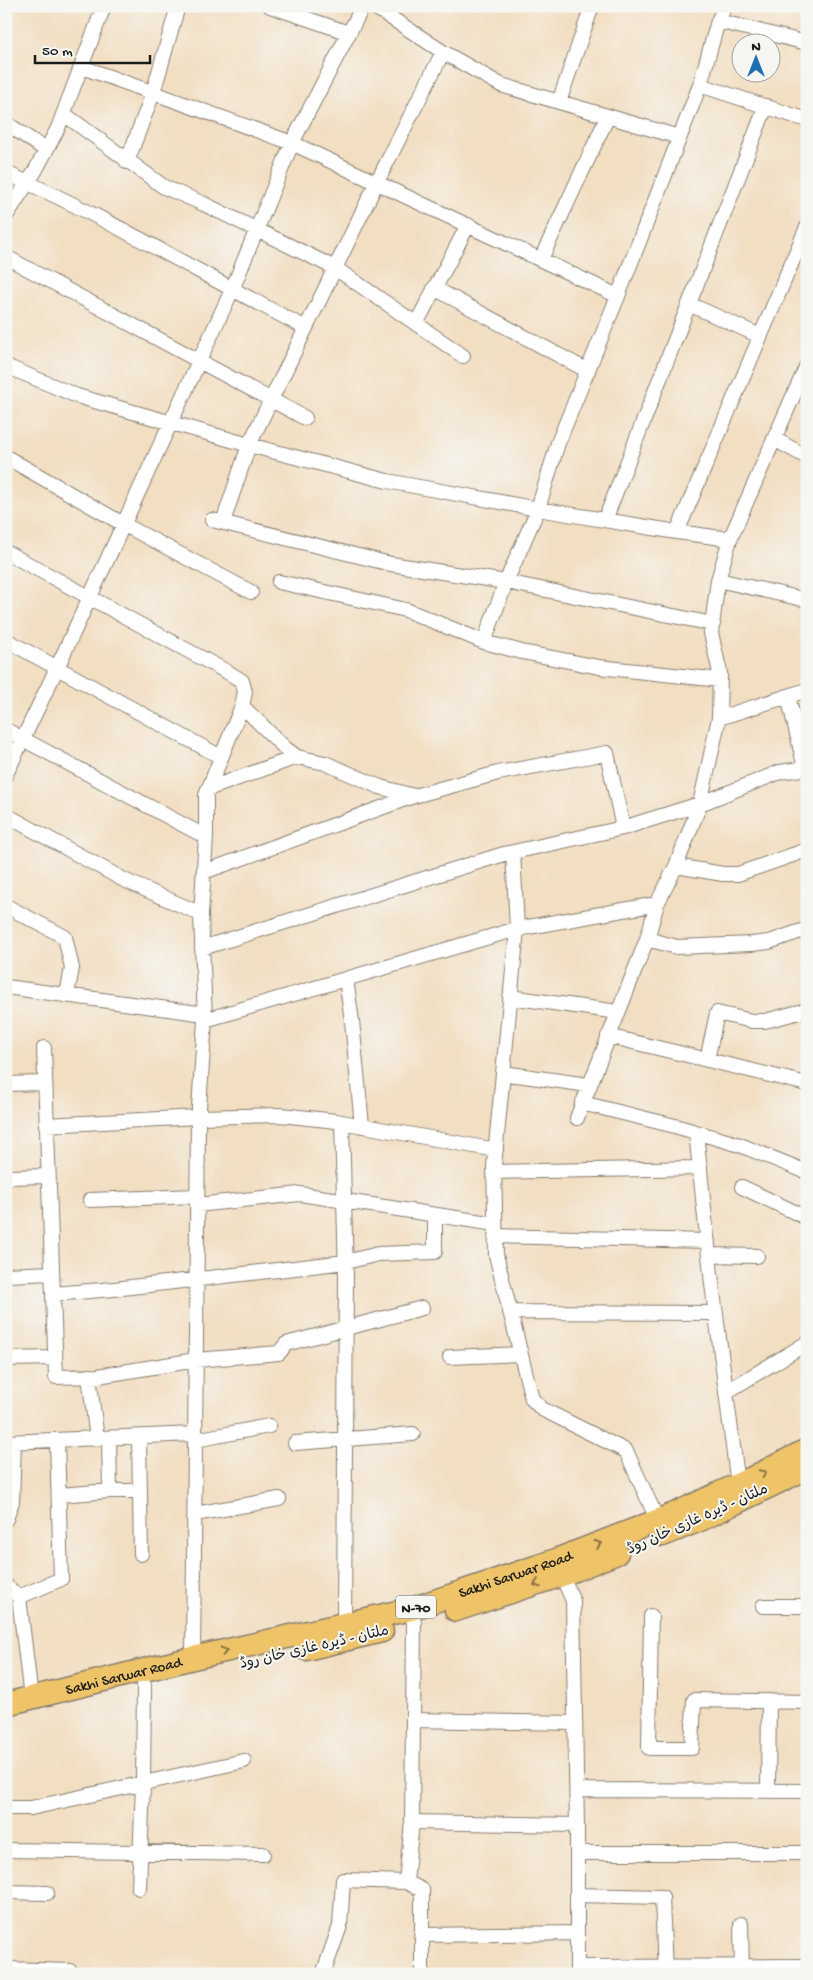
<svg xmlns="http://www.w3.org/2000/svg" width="813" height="1980" viewBox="0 0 813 1980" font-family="'Gochi Hand','Playpen Sans Arabic',sans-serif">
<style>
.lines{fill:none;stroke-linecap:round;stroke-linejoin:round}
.minor-casing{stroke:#877d6e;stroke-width:16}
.trunk-casing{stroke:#877d6e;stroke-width:25}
.minor{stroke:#fff;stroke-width:14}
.trunk{stroke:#efc469;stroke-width:22}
.oneway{stroke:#867042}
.labels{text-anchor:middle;stroke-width:4;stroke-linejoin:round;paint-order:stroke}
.shield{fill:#f6f6f2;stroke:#5d5d5c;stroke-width:1}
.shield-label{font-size:14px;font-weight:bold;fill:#1c1c1c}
.street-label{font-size:15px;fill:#1c1c1c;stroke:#f6f6f2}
</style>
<rect width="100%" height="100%" fill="#f6f6f2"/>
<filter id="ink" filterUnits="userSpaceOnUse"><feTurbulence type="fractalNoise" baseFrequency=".02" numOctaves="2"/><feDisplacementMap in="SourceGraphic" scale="10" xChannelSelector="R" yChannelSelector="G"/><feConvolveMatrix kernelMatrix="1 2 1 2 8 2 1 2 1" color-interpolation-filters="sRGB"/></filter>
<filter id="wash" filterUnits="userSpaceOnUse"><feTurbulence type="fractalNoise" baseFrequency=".0096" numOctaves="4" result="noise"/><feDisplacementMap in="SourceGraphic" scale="20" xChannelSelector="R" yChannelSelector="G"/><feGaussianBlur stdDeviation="1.12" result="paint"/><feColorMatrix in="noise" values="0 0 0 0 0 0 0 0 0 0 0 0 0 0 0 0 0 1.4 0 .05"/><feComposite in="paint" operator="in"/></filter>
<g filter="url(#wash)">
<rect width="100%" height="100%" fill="#f2dec1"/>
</g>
<g filter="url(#ink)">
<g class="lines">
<g class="minor-casing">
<path id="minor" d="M 270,6 L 349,33
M 373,6 L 443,52 L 501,85 L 679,137
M 718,21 L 807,43
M 82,67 L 292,143 L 618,296
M 700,85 L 807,120
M 559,102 L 592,6
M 64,114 L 164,187 L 204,204 L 335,268 L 463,356
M 6,123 L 46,150
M 127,162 L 153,93 L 178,6
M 6,173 C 109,218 206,277 306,328
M 6,216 L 34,173 L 58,128 L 104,6
M 6,257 L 305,418
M 541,259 L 608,116
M 434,288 L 588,371
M 689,304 L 760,336
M 416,324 L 468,225
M 6,366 L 77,396 L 249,445 L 387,481 L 538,509 L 677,532 L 730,539
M 774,439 L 807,457
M 6,457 L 123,524 L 251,592
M 212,520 L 391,564 L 506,582 L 713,624
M 605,520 L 766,106
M 223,522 L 249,445 L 377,182 L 443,52
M 677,532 L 807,227
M 6,552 L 231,674 L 242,681 L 245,692 L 242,706 L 206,795 L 206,837 L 201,914 L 205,1020 L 198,1122 L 193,1658
M 718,580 L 807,600
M 279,582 L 406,610 L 484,642 L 522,652 L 599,667 L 720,680
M 6,640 L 221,757
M 484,642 L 506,582 L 538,509 L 558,443 L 618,296 L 700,85 L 718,21 L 725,6
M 788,696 L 805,768
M 242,706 L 285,748 L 297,757 L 325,763 L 380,787 L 414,796
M 719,718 L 807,690
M 6,730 L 206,837
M 6,774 L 57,668 L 232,290 L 292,143 L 363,6
M 208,789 L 297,757
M 6,815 L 124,880 L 201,914
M 513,852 L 517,929 L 494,1166 L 496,1255 L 532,1399 L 542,1409 L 626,1451 L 658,1521
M 676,866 L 723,874 L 738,874 L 807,850
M 204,872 L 414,796 L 498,773 L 607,753 L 623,828
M 6,906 L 65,937 L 72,968 L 67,995
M 647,939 L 677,947 L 752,944 L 769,942 L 807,929
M 202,948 L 504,854 L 623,828 L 700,804 L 780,772 L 807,768
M 346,979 L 352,1021 L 362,1126
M 6,987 L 205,1014
M 510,997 L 618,1012
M 205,1020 L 517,929 L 657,904
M 608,1036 L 807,1084
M 44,1048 L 56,1377 L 98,1376 L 196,1360 L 279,1353 L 286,1344 L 422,1308
M 707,1060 L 717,1013 L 752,1021 L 765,1021 L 807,1010
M 503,1073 L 588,1085
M 6,1084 L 45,1083
M 582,1103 L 675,1126 L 740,1145 L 807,1172
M 577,1118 L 647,939 L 657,904 L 676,866 L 700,804 L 719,718 L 720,673 L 711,633 L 718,580 L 730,539 L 807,365
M 342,1122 L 346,1275 L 344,1624
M 46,1125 L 198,1117 L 281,1115 L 336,1121 L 496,1150
M 696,1132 L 712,1284 L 738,1485
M 494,1172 L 700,1168
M 6,1177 L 48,1176
M 742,1187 L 807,1218
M 90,1200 L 197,1196
M 197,1205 L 300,1194 L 495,1224
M 495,1236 L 708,1241
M 709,1255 L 757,1256
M 6,1275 L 52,1273
M 53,1294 L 114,1289 L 346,1262 L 378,1254 L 435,1252 L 435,1215
M 510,1312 L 716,1313
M 450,1357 L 520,1354
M 6,1359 L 55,1358
M 89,1376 L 97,1439
M 726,1392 L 807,1343
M 139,1437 L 141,1554
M 109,1438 L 110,1491
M 195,1440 L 269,1426
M 6,1442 L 195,1434
M 295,1443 L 413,1434
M 59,1495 L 110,1491 L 140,1491
M 195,1514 L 279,1499
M 6,1519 L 12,1502 L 14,1442
M 562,1575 L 573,1601 L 577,1825 L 577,1974
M 6,1586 L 19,1597 L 31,1698
M 19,1597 L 61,1579 L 57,1441
M 763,1606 L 807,1606
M 651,1616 L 649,1748 L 692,1748 L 694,1700 L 807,1702
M 413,1720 L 575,1723
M 577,1790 L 807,1791
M 768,1790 L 769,1701
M 6,1808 L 31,1808 L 244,1761
M 412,1822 L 577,1825
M 6,1850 L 263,1854
M 577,1853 L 807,1853
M 406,1882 L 422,1890 L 422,1974
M 139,1888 L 143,1784 L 144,1685
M 6,1892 L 47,1893
M 577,1895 L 662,1897 L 665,1974
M 741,1924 L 742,1974
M 421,1935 L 577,1933
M 577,1967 L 807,1966
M 6,1969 L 70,1971
M 323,1974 L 340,1926 L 343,1880 L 406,1882 L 412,1822 L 414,1623 L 411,1609"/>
</g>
<g class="trunk-casing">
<g id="trunk">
<path d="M 663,1535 L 700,1520 L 807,1468"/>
<path d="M 456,1610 L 562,1575 L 617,1553"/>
<path d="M 306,1649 L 382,1631"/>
<path id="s1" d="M 6,1704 L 193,1658 L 411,1609 L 556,1560 L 672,1515 L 752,1478 L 807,1450"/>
</g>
</g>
<use href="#minor" class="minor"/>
<use href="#trunk" class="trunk"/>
</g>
<defs><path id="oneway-chevron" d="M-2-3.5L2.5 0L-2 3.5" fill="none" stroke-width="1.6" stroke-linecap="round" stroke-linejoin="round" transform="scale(1.25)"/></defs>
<g class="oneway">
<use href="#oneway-chevron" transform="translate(763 1473) rotate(-27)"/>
<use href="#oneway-chevron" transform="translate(598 1544) rotate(-21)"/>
<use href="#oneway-chevron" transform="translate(537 1584) rotate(161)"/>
<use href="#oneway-chevron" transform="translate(224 1651) rotate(-13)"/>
</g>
</g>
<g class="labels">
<rect class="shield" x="396" y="1595.5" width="40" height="23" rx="4"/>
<g class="shield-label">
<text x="416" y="1612">N-70</text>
</g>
<g class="street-label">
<text transform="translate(697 1518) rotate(-24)" y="5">ملتان - ڈیرہ غازی خان روڈ</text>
<text dy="5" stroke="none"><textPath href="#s1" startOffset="526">Sakhi Sarwar Road</textPath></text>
<text transform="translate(314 1646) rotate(-13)" y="5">ملتان - ڈیرہ غازی خان روڈ</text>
<text dy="5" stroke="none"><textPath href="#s1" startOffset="121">Sakhi Sarwar Road</textPath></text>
</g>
</g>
<rect width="813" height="1980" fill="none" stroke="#f6f6f2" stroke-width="25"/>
<g transform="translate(756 58)"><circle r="24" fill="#f6f6f2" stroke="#9f9f9c"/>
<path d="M0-4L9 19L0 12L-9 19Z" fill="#1f6fb2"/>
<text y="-8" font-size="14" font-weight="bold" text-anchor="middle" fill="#1c1c1c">N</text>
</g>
<path d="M35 55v8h115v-8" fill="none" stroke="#1c1c1c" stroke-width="2.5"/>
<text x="42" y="55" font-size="15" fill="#1c1c1c" stroke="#f6f6f2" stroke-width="4" paint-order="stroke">50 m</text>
</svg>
